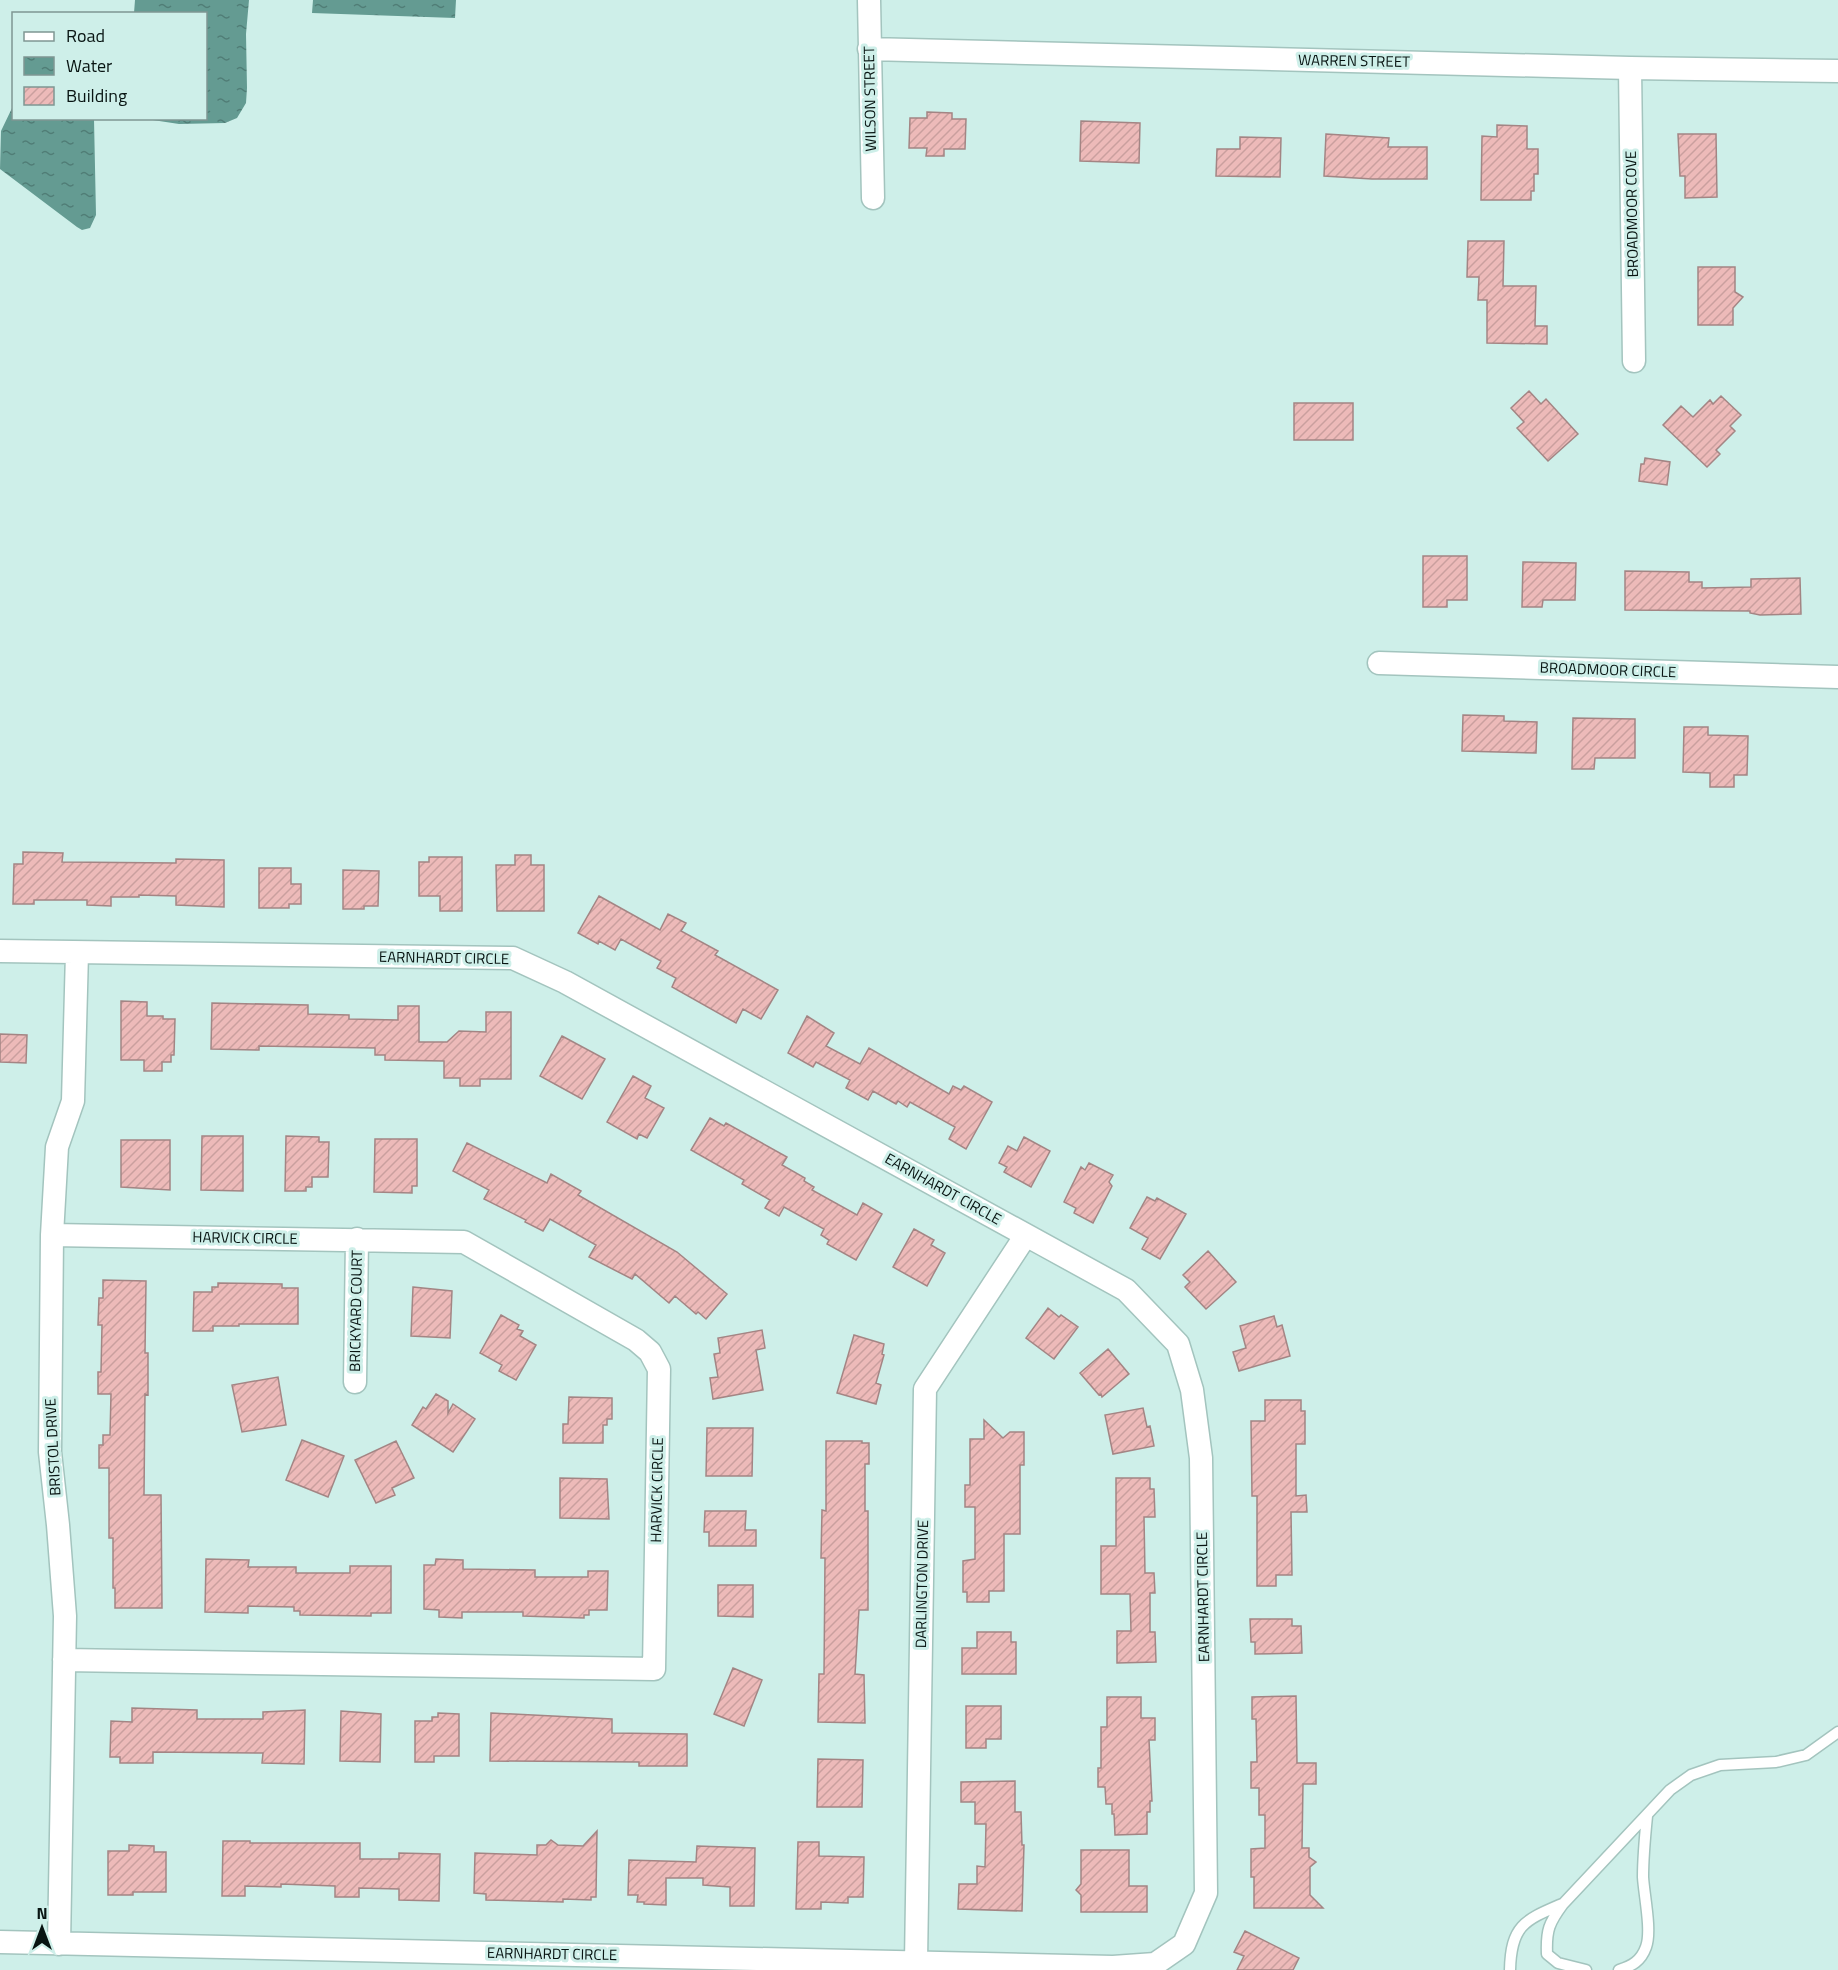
<svg xmlns="http://www.w3.org/2000/svg" width="1838" height="1970" viewBox="0 0 1838 1970" font-family="'Titillium Web',sans-serif">
<style>
.water{fill:url(#water-ripples)}
.building{fill:url(#building-hatch);stroke:#a38584;stroke-width:1.5}
.lines{fill:none;stroke-linecap:round;stroke-linejoin:round}
.lane-casing{stroke:#a3c4be;stroke-width:13}
.street-casing{stroke:#a3c4be;stroke-width:25}
.lane{stroke:#fff;stroke-width:10}
.street{stroke:#fff;stroke-width:22}
.labels{text-anchor:middle;stroke-width:6;stroke-linejoin:round;paint-order:stroke}
.street-label{font-size:15px;fill:#081412;stroke:#ceefe9}
</style>
<defs>
<pattern id="water-ripples" width="26" height="14" patternUnits="userSpaceOnUse" patternTransform="scale(1.5)"><rect width="26" height="14" fill="#649b92"/><path d="M2 4q2-2 4 0t4 0M15 11q2-2 4 0t4 0" fill="none" stroke="#507d76"/></pattern>
<pattern id="building-hatch" width="6" height="6" patternUnits="userSpaceOnUse" patternTransform="scale(1.5)"><rect width="6" height="6" fill="#edbab9"/><path d="M-1 1l2-2M0 6l6-6M5 7l2-2" fill="none" stroke="#ca9f9e"/></pattern>
</defs>
<rect width="100%" height="100%" fill="#ceefe9"/>
<path class="water" d="M 135,0 L 249,0 L 246,34 L 247,88 L 246,103 L 237,118 L 225,123 L 179,124 L 146,119 L 206,118 L 206,14 L 134,13 Z
M 313,0 L 456,0 L 455,18 L 312,13 Z
M 13,106 L 14,118 L 94,119 L 96,215 L 90,228 L 82,230 L 77,227 L 0,169 L 1,131 Z"/>
<path class="building" d="M 927,112 L 952,113 L 952,119 L 966,119 L 965,149 L 944,149 L 944,156 L 926,156 L 927,148 L 909,148 L 910,118 L 927,118 Z
M 1081,121 L 1140,123 L 1139,163 L 1080,161 Z
M 1497,125 L 1527,126 L 1527,149 L 1538,149 L 1538,174 L 1534,174 L 1534,191 L 1531,191 L 1531,200 L 1481,200 L 1482,136 L 1497,137 Z
M 1326,134 L 1389,138 L 1388,147 L 1427,147 L 1427,179 L 1372,179 L 1324,176 Z
M 1678,134 L 1716,134 L 1717,197 L 1685,198 L 1685,176 L 1680,176 Z
M 1240,137 L 1281,138 L 1280,177 L 1216,176 L 1217,149 L 1240,149 Z
M 1468,241 L 1504,241 L 1503,286 L 1536,286 L 1535,326 L 1547,326 L 1547,344 L 1487,343 L 1487,300 L 1478,300 L 1479,277 L 1467,277 Z
M 1698,267 L 1735,267 L 1735,292 L 1743,297 L 1733,308 L 1733,325 L 1698,325 Z
M 1529,391 L 1541,404 L 1546,399 L 1578,434 L 1548,461 L 1517,428 L 1524,422 L 1511,408 Z
M 1721,396 L 1741,415 L 1730,426 L 1735,431 L 1716,450 L 1720,454 L 1707,467 L 1663,425 L 1681,406 L 1693,417 L 1710,400 L 1713,404 Z
M 1294,403 L 1353,403 L 1353,440 L 1294,440 Z
M 1645,458 L 1670,462 L 1667,485 L 1639,481 L 1641,464 L 1644,464 Z
M 1423,556 L 1467,556 L 1467,600 L 1447,600 L 1447,607 L 1423,607 Z
M 1523,562 L 1576,563 L 1575,600 L 1543,600 L 1542,607 L 1522,607 Z
M 1625,571 L 1689,572 L 1689,582 L 1702,582 L 1702,588 L 1751,587 L 1751,579 L 1800,578 L 1801,614 L 1760,615 L 1750,613 L 1750,611 L 1625,610 Z
M 1463,715 L 1504,716 L 1504,721 L 1537,722 L 1536,753 L 1462,751 Z
M 1573,718 L 1635,719 L 1635,758 L 1595,758 L 1594,769 L 1572,769 Z
M 1684,727 L 1708,727 L 1708,735 L 1748,736 L 1747,775 L 1734,775 L 1734,787 L 1710,787 L 1710,773 L 1683,772 Z
M 23,852 L 63,853 L 62,862 L 176,863 L 176,859 L 224,860 L 224,907 L 176,905 L 176,896 L 139,895 L 139,897 L 111,897 L 111,906 L 87,905 L 87,900 L 34,900 L 34,904 L 13,904 L 14,864 L 23,864 Z
M 515,855 L 531,855 L 531,865 L 544,865 L 544,911 L 497,911 L 496,865 L 515,865 Z
M 429,857 L 462,857 L 462,911 L 440,911 L 440,896 L 419,896 L 419,862 L 429,862 Z
M 259,868 L 291,868 L 291,884 L 301,884 L 301,904 L 289,904 L 289,908 L 259,908 Z
M 343,870 L 379,871 L 378,906 L 364,906 L 364,909 L 343,909 Z
M 599,896 L 660,930 L 668,914 L 686,923 L 681,931 L 718,951 L 715,955 L 778,990 L 761,1019 L 743,1009 L 736,1023 L 672,987 L 676,978 L 657,968 L 661,961 L 621,939 L 615,950 L 599,941 L 598,944 L 578,933 Z
M 121,1001 L 147,1002 L 147,1016 L 163,1016 L 163,1019 L 175,1019 L 174,1055 L 171,1055 L 171,1062 L 162,1062 L 162,1071 L 144,1071 L 144,1060 L 121,1060 Z
M 212,1003 L 308,1005 L 308,1014 L 349,1015 L 349,1019 L 398,1020 L 398,1006 L 419,1006 L 419,1042 L 447,1042 L 459,1031 L 486,1032 L 486,1012 L 511,1012 L 511,1079 L 480,1079 L 480,1086 L 460,1086 L 460,1078 L 444,1078 L 444,1061 L 385,1060 L 385,1055 L 375,1055 L 375,1048 L 259,1046 L 259,1050 L 211,1049 Z
M 807,1016 L 834,1033 L 826,1046 L 860,1064 L 869,1048 L 949,1094 L 953,1086 L 961,1090 L 964,1086 L 992,1102 L 966,1149 L 949,1139 L 955,1127 L 910,1102 L 907,1107 L 898,1101 L 896,1104 L 873,1091 L 868,1100 L 846,1088 L 850,1080 L 816,1062 L 813,1067 L 788,1053 Z
M 0,1034 L 27,1035 L 26,1063 L 0,1062 Z
M 562,1036 L 605,1059 L 582,1099 L 540,1076 Z
M 633,1076 L 651,1086 L 645,1098 L 664,1108 L 647,1138 L 639,1134 L 637,1139 L 607,1122 Z
M 710,1118 L 724,1126 L 726,1123 L 787,1157 L 782,1165 L 805,1178 L 804,1181 L 814,1187 L 812,1190 L 857,1215 L 863,1203 L 882,1214 L 856,1260 L 827,1244 L 829,1240 L 821,1235 L 824,1229 L 784,1207 L 779,1216 L 765,1208 L 770,1200 L 742,1184 L 744,1180 L 691,1150 Z
M 202,1136 L 243,1136 L 243,1191 L 201,1190 Z
M 286,1136 L 319,1137 L 319,1142 L 329,1142 L 328,1177 L 312,1177 L 312,1187 L 306,1187 L 306,1191 L 285,1191 Z
M 1024,1137 L 1050,1151 L 1031,1187 L 1004,1172 L 1007,1167 L 999,1163 L 1008,1146 L 1017,1151 Z
M 375,1139 L 417,1139 L 417,1186 L 412,1186 L 412,1193 L 374,1192 Z
M 121,1140 L 170,1140 L 170,1190 L 121,1187 Z
M 467,1143 L 547,1183 L 551,1174 L 581,1191 L 578,1195 L 677,1252 L 727,1294 L 706,1319 L 698,1312 L 696,1314 L 675,1296 L 669,1303 L 635,1274 L 632,1279 L 589,1257 L 596,1245 L 550,1219 L 543,1231 L 525,1222 L 526,1220 L 484,1199 L 489,1190 L 453,1171 Z
M 1089,1163 L 1113,1175 L 1109,1182 L 1112,1186 L 1093,1223 L 1074,1213 L 1076,1208 L 1064,1202 L 1081,1167 L 1085,1170 Z
M 1147,1197 L 1155,1201 L 1157,1198 L 1186,1214 L 1160,1259 L 1142,1249 L 1148,1238 L 1130,1228 Z
M 914,1229 L 934,1240 L 931,1245 L 945,1253 L 927,1286 L 893,1267 Z
M 1208,1251 L 1236,1282 L 1206,1309 L 1185,1287 L 1190,1282 L 1183,1275 Z
M 103,1280 L 146,1281 L 145,1353 L 148,1353 L 148,1395 L 145,1394 L 144,1495 L 161,1495 L 162,1608 L 115,1608 L 115,1588 L 113,1588 L 113,1538 L 109,1538 L 109,1468 L 99,1468 L 99,1445 L 103,1445 L 103,1435 L 110,1435 L 111,1394 L 98,1394 L 98,1372 L 101,1372 L 102,1325 L 98,1325 L 99,1298 L 103,1298 Z
M 218,1283 L 282,1284 L 282,1288 L 298,1288 L 298,1324 L 239,1324 L 239,1326 L 213,1326 L 213,1331 L 193,1331 L 194,1292 L 212,1292 L 212,1287 L 218,1287 Z
M 413,1287 L 452,1291 L 450,1338 L 411,1336 Z
M 1048,1308 L 1059,1317 L 1061,1315 L 1078,1327 L 1054,1359 L 1026,1338 Z
M 501,1315 L 519,1325 L 517,1329 L 523,1331 L 520,1336 L 536,1345 L 516,1380 L 499,1371 L 502,1365 L 480,1353 Z
M 1274,1316 L 1277,1327 L 1282,1325 L 1290,1356 L 1239,1371 L 1233,1352 L 1246,1348 L 1240,1326 Z
M 762,1330 L 765,1348 L 756,1350 L 763,1390 L 713,1399 L 710,1378 L 718,1377 L 714,1354 L 720,1353 L 718,1338 Z
M 854,1335 L 884,1344 L 882,1354 L 884,1355 L 876,1383 L 881,1385 L 876,1404 L 837,1393 Z
M 1108,1349 L 1129,1374 L 1102,1397 L 1101,1394 L 1099,1395 L 1080,1373 Z
M 278,1377 L 286,1425 L 242,1432 L 232,1385 Z
M 436,1394 L 448,1401 L 448,1413 L 453,1404 L 475,1419 L 453,1452 L 412,1425 L 423,1407 L 426,1409 Z
M 569,1397 L 612,1398 L 612,1419 L 607,1419 L 607,1425 L 603,1425 L 603,1443 L 563,1443 L 563,1424 L 568,1424 Z
M 1265,1400 L 1301,1400 L 1301,1411 L 1305,1411 L 1305,1444 L 1296,1444 L 1296,1496 L 1306,1495 L 1307,1512 L 1291,1512 L 1292,1575 L 1276,1575 L 1276,1586 L 1257,1586 L 1257,1496 L 1252,1496 L 1251,1421 L 1265,1421 Z
M 1143,1408 L 1147,1427 L 1150,1426 L 1154,1446 L 1113,1454 L 1105,1415 Z
M 984,1420 L 1003,1438 L 1010,1432 L 1024,1432 L 1024,1465 L 1020,1465 L 1020,1534 L 1004,1534 L 1004,1591 L 989,1591 L 989,1602 L 967,1602 L 967,1592 L 963,1592 L 963,1561 L 975,1559 L 975,1507 L 965,1507 L 965,1485 L 970,1485 L 970,1439 L 984,1439 Z
M 707,1428 L 753,1428 L 752,1476 L 706,1476 Z
M 302,1440 L 344,1456 L 328,1497 L 286,1480 Z
M 396,1441 L 414,1478 L 392,1488 L 395,1495 L 376,1503 L 355,1460 Z
M 826,1441 L 862,1441 L 862,1443 L 869,1443 L 869,1464 L 865,1464 L 865,1511 L 868,1511 L 868,1610 L 859,1610 L 855,1674 L 864,1675 L 865,1723 L 818,1722 L 819,1674 L 824,1674 L 825,1558 L 821,1558 L 822,1510 L 826,1511 Z
M 560,1478 L 607,1479 L 609,1519 L 560,1518 Z
M 1116,1478 L 1150,1478 L 1150,1489 L 1154,1489 L 1155,1517 L 1144,1517 L 1145,1573 L 1154,1573 L 1155,1593 L 1150,1593 L 1150,1632 L 1155,1632 L 1156,1662 L 1117,1663 L 1117,1631 L 1131,1631 L 1130,1594 L 1101,1594 L 1101,1546 L 1116,1546 Z
M 705,1511 L 746,1511 L 745,1530 L 756,1530 L 756,1546 L 709,1546 L 709,1532 L 704,1532 Z
M 206,1559 L 249,1560 L 248,1567 L 296,1567 L 296,1573 L 350,1573 L 350,1566 L 391,1566 L 391,1613 L 371,1613 L 371,1616 L 300,1615 L 300,1611 L 294,1611 L 294,1607 L 248,1606 L 248,1613 L 205,1612 Z
M 436,1559 L 463,1560 L 463,1569 L 535,1570 L 535,1577 L 588,1577 L 588,1571 L 608,1571 L 607,1610 L 589,1610 L 589,1615 L 584,1615 L 584,1618 L 523,1616 L 523,1612 L 462,1612 L 462,1618 L 439,1617 L 439,1610 L 424,1609 L 424,1565 L 435,1565 Z
M 718,1585 L 753,1585 L 753,1617 L 718,1616 Z
M 1250,1619 L 1292,1619 L 1292,1626 L 1301,1626 L 1302,1653 L 1255,1654 L 1255,1642 L 1251,1642 Z
M 977,1632 L 1011,1632 L 1011,1642 L 1016,1642 L 1016,1674 L 962,1674 L 962,1648 L 977,1648 Z
M 733,1668 L 762,1680 L 744,1726 L 714,1714 Z
M 1296,1696 L 1297,1763 L 1316,1763 L 1316,1784 L 1303,1784 L 1302,1848 L 1309,1848 L 1309,1857 L 1316,1862 L 1310,1867 L 1310,1895 L 1323,1908 L 1254,1908 L 1254,1877 L 1251,1877 L 1251,1849 L 1265,1848 L 1265,1815 L 1259,1815 L 1259,1788 L 1251,1788 L 1251,1762 L 1257,1762 L 1256,1719 L 1252,1719 L 1252,1697 Z
M 1107,1697 L 1141,1697 L 1141,1718 L 1155,1718 L 1155,1740 L 1149,1740 L 1152,1801 L 1150,1801 L 1150,1812 L 1147,1812 L 1147,1834 L 1115,1835 L 1114,1814 L 1112,1814 L 1112,1804 L 1106,1804 L 1105,1787 L 1098,1787 L 1098,1768 L 1101,1768 L 1101,1727 L 1107,1727 Z
M 966,1706 L 1001,1706 L 1001,1739 L 986,1739 L 986,1748 L 966,1748 Z
M 132,1708 L 197,1710 L 197,1719 L 263,1719 L 263,1712 L 305,1710 L 304,1764 L 262,1763 L 263,1753 L 153,1752 L 153,1763 L 120,1763 L 120,1757 L 110,1757 L 111,1721 L 132,1722 Z
M 341,1711 L 381,1714 L 380,1762 L 340,1761 Z
M 438,1713 L 459,1714 L 459,1756 L 434,1756 L 434,1762 L 415,1762 L 415,1721 L 432,1721 L 432,1717 L 438,1717 Z
M 491,1713 L 612,1719 L 612,1733 L 687,1734 L 687,1766 L 639,1766 L 639,1762 L 490,1761 Z
M 818,1759 L 863,1760 L 862,1807 L 817,1807 Z
M 1015,1781 L 1015,1812 L 1021,1812 L 1022,1845 L 1024,1845 L 1022,1911 L 958,1909 L 959,1884 L 977,1884 L 977,1866 L 985,1867 L 986,1824 L 975,1824 L 975,1802 L 961,1802 L 961,1782 Z
M 597,1831 L 596,1897 L 591,1897 L 591,1900 L 563,1899 L 563,1902 L 486,1900 L 486,1894 L 474,1893 L 475,1853 L 537,1855 L 537,1845 L 546,1845 L 551,1840 L 558,1845 L 583,1846 Z
M 223,1841 L 250,1841 L 250,1843 L 360,1843 L 360,1859 L 399,1859 L 399,1853 L 440,1854 L 439,1901 L 399,1900 L 399,1889 L 359,1888 L 359,1897 L 335,1897 L 335,1886 L 281,1884 L 281,1887 L 245,1886 L 245,1896 L 222,1896 Z
M 798,1842 L 819,1842 L 819,1856 L 864,1857 L 863,1897 L 848,1897 L 848,1903 L 821,1902 L 821,1909 L 796,1909 Z
M 129,1845 L 154,1846 L 154,1852 L 166,1852 L 166,1892 L 133,1892 L 133,1895 L 108,1895 L 108,1851 L 129,1851 Z
M 697,1846 L 755,1848 L 754,1906 L 730,1906 L 730,1887 L 703,1885 L 703,1878 L 666,1878 L 666,1905 L 644,1904 L 644,1902 L 637,1902 L 638,1895 L 628,1895 L 629,1860 L 696,1862 Z
M 1081,1850 L 1129,1850 L 1129,1886 L 1147,1886 L 1147,1912 L 1081,1912 L 1081,1895 L 1076,1890 L 1081,1884 Z
M 1245,1931 L 1299,1958 L 1293,1970 L 1237,1970 L 1244,1956 L 1234,1952 Z"/>
<g class="lines">
<g class="lane-casing">
<path id="lane" d="M 1510,1970 C 1511,1925 1525,1920 1562,1904
M 1586,1970 L 1558,1963 L 1547,1954 C 1546,1930 1549,1923 1563,1904 L 1670,1790 L 1691,1775 L 1720,1765 L 1776,1762 L 1806,1755 L 1838,1732
M 1619,1970 C 1632,1966 1641,1961 1646,1947 C 1652,1931 1644,1895 1643,1877 C 1643,1856 1645,1836 1647,1816"/>
</g>
<g class="street-casing">
<path id="street" d="M 869,0 L 873,198
M 869,49 L 1630,68 L 1838,71
M 1630,68 L 1634,361
M 1379,663 L 1838,677
M 0,951 L 513,958 L 565,982 L 1126,1290 L 1178,1344 L 1192,1390 L 1201,1458 L 1206,1893 L 1184,1944 L 1155,1964 L 1113,1967 L 0,1942
M 52,1235 L 464,1242 L 636,1340 L 650,1352 L 659,1369 L 654,1669 L 64,1660
M 355,1382 L 357,1239
M 59,1944 L 65,1616 L 58,1525 L 50,1452 L 52,1235 L 57,1147 L 73,1101 L 77,953
M 916,1962 L 925,1389 L 1026,1235"/>
</g>
<use href="#lane" class="lane"/>
<use href="#street" class="street"/>
</g>
<g class="labels">
<g class="street-label">
<text transform="translate(1354 61) rotate(1)" y="5">WARREN STREET</text>
<text transform="translate(870 99) rotate(-91)" y="5">WILSON STREET</text>
<text transform="translate(1632 214) rotate(-91)" y="5">BROADMOOR COVE</text>
<text transform="translate(1608 670) rotate(2)" y="5">BROADMOOR CIRCLE</text>
<text transform="translate(444 958) rotate(1)" y="5">EARNHARDT CIRCLE</text>
<text transform="translate(943 1189) rotate(29)" y="5">EARNHARDT CIRCLE</text>
<text transform="translate(245 1238) rotate(1)" y="5">HARVICK CIRCLE</text>
<text transform="translate(356 1311) rotate(-89)" y="5">BRICKYARD COURT</text>
<text transform="translate(53 1447) rotate(-93)" y="5">BRISTOL DRIVE</text>
<text transform="translate(657 1490) rotate(-89)" y="5">HARVICK CIRCLE</text>
<text transform="translate(922 1584) rotate(-89)" y="5">DARLINGTON DRIVE</text>
<text transform="translate(1203 1597) rotate(-91)" y="5">EARNHARDT CIRCLE</text>
<text transform="translate(552 1954) rotate(1)" y="5">EARNHARDT CIRCLE</text>
</g>
</g>
<rect x="12" y="12" width="195" height="108" fill="#ceefe9" stroke="#7f9793" stroke-width="1.5"/>
<rect x="24" y="32" width="30" height="9" fill="#ffffff" stroke="#7f9793" stroke-width="1.5"/>
<text x="66" y="42" font-size="18" fill="#081412">Road</text>
<rect x="24" y="57" width="30" height="18" fill="url(#water-ripples)" stroke="#7f9793" stroke-width="1.5"/>
<text x="66" y="72" font-size="18" fill="#081412">Water</text>
<rect x="24" y="87" width="30" height="18" fill="url(#building-hatch)" stroke="#7f9793" stroke-width="1.5"/>
<text x="66" y="102" font-size="18" fill="#081412">Building</text>
<g transform="translate(42 1928)" stroke="#ceefe9" stroke-width="4.5" paint-order="stroke">
<path d="M0-4.5L10 22L0 15L-10 22Z" fill="#081412"/>
<text y="-9" font-size="16" font-weight="bold" text-anchor="middle" fill="#081412">N</text>
</g>
</svg>
